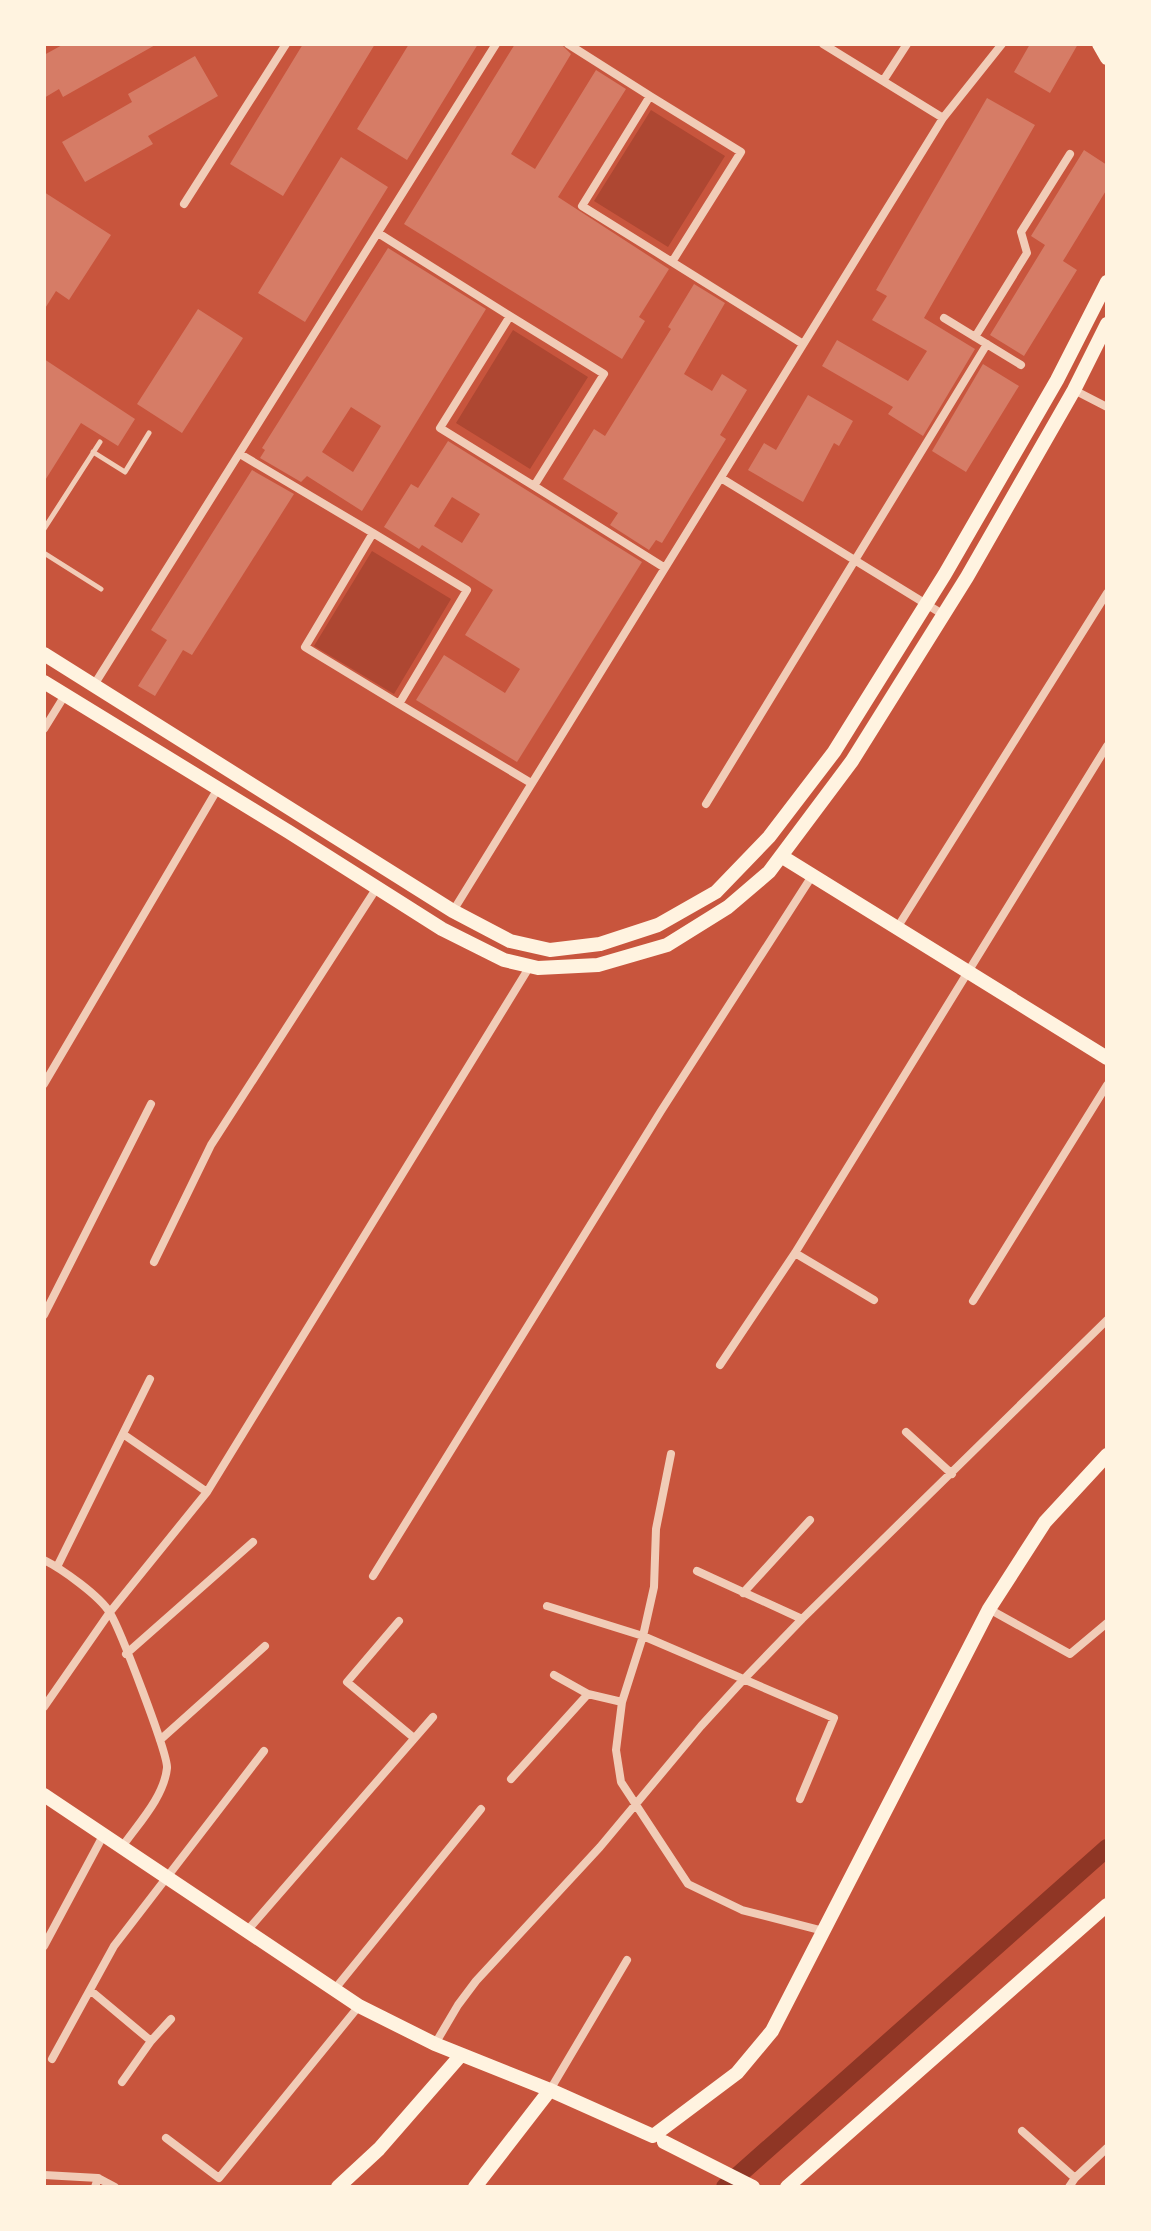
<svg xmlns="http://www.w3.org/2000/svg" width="1151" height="2231" viewBox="0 0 1151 2231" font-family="Quicksand,sans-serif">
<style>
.green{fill:#ae4732}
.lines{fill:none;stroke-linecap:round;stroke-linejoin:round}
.canal{stroke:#8f3625;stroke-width:18}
.building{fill:#d67c66;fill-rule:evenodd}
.service{stroke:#f1ccb7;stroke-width:5}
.minor{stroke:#f1ccb7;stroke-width:8}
.secondary{stroke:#fff3e0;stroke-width:14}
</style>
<rect width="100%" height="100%" fill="#c8553d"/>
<path class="green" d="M 651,110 L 725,156 L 668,247 L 594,201 Z
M 513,330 L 588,377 L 530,469 L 456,423 Z
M 372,551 L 451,599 L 394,694 L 314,646 Z"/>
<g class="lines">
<path class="canal" d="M 725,2187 L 1107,1848"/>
</g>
<path class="building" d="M 64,44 L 157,44 L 63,97 L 59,89 L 44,98 L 44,55 Z
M 303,44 L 375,44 L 283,196 L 230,164 Z
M 409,44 L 478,44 L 407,160 L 357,129 Z
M 515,44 L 561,44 L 571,54 L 511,154 L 535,169 L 596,70 L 626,89 L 558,197 L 669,269 L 639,317 L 645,321 L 622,359 L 404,224 Z
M 1030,44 L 1078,44 L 1050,93 L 1014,72 Z
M 195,56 L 218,96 L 148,136 L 153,144 L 85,182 L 62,142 L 132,102 L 128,94 Z
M 987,98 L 1035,125 L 924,318 L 975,349 L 923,436 L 888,414 L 893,407 L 822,366 L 837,340 L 908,381 L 927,351 L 872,320 L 887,296 L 876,290 Z
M 1084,150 L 1107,165 L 1107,189 L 1063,261 L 1077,270 L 1024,356 L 990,335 L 1045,245 L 1031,236 Z
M 341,157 L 388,187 L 305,322 L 258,293 Z
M 44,192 L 111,235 L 69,300 L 56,291 L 44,310 Z
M 388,248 L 486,309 L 362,511 L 307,476 L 301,482 L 260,458 L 265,450 L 262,448 ZM 351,407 L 381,426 L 353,472 L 322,452 Z
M 694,284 L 725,303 L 684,374 L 712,391 L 722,374 L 747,390 L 720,435 L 726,439 L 690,497 L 662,543 L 656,540 L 649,550 L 610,525 L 618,513 L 563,479 L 594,429 L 605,436 L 671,329 L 668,327 Z
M 198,309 L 243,338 L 182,433 L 137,404 Z
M 44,359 L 135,419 L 118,446 L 81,423 L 44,482 Z
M 983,364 L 1019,386 L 966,472 L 932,451 Z
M 808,395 L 853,421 L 839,446 L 834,443 L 803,502 L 748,470 L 764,443 L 776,450 Z
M 448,441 L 642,562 L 517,762 L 416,700 L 444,655 L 505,693 L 520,669 L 465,635 L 493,590 L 422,545 L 419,549 L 384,527 L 411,484 L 418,488 ZM 452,497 L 480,514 L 462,543 L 434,526 Z
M 252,470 L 294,494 L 192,655 L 183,650 L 155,696 L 138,686 L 167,640 L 151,630 Z"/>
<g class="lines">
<path class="service" d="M 93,452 L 125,472 L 149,433
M 44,529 L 100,442
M 44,553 L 101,589"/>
<path class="minor" d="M 568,44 L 650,96
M 823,44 L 943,118
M 883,81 L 907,44
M 650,96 L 741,152 L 672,262 L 582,206 Z
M 184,204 L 286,44
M 378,233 L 510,316
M 672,262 L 803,344
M 510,316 L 604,374 L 534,486 L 440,428 Z
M 944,318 L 1021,365
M 975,337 L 1027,253 L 1021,232 L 1070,154
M 1074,390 L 1107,407
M 240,454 L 373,533
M 721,478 L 944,615
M 534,486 L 665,568
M 373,533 L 467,590 L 399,704 L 305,647 Z
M 94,685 L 496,44
M 399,704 L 531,783
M 44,729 L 65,695
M 706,804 L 987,344
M 453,911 L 943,118 L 1002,44
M 897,928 L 1107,593
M 44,1084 L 217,790
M 795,1253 L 874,1300
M 154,1262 L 211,1145 L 376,889
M 973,1301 L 1107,1085
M 44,1315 L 151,1104
M 720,1365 L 795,1253 L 1107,746
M 906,1432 L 952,1474
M 123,1434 L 207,1492
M 671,1454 L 656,1529 L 654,1587 L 643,1636 L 622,1702 L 616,1750 L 621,1782 L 688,1884 L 742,1910 L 824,1931
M 44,1560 C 62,1569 100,1596 110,1613 C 120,1629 168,1754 167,1768 C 164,1797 138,1824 122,1847
M 57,1567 L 150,1379
M 697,1571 L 802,1619
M 373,1576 L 661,1111 L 812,876
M 743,1593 L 810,1520
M 547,1606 L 643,1636 L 834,1718 L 800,1799
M 989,1609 L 1070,1654 L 1107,1623
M 399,1621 L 347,1682 L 414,1738
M 126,1654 L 253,1542
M 554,1675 L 588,1694 L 622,1702
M 44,1707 L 110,1612 L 207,1492 L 530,966
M 160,1740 L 265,1646
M 511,1779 L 588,1694
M 246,1932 L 433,1717
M 44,1946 L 104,1834
M 90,1990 L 151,2041
M 334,1990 L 481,1809
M 435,2044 L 458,2005 L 476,1981 L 600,1847 L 701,1726 L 744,1679 L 802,1619 L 1107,1320
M 52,2059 L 114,1946 L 264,1751
M 122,2082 L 151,2041 L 171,2019
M 550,2090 L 627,1960
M 1022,2131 L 1075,2178
M 166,2138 L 219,2178 L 359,2006
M 44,2175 L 98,2178
M 95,2187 L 98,2178 L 115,2187
M 1069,2187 L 1075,2178 L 1107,2148"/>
<path class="secondary" d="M 1099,44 L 1107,58
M 44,654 L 453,911 L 510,941 L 550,950 L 600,944 L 658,925 L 716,892 L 769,837 L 834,752 L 945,574 L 1057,380 L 1107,282
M 44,682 L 289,832 L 442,929 L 504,960 L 538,968 L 598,965 L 667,945 L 728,907 L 769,872 L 852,761 L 967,577 L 1074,390 L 1107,324
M 781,856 L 1107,1058
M 44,1795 L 359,2006 L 435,2044 L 550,2090 L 653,2136 L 737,2073 L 772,2031 L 989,1609 L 1045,1522 L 1107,1455
M 664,2142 L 753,2187
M 338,2187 L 379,2149 L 461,2055
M 475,2187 L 550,2090
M 787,2187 L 1107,1905"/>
</g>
<rect width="1151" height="2231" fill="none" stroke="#fff3e0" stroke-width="92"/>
</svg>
